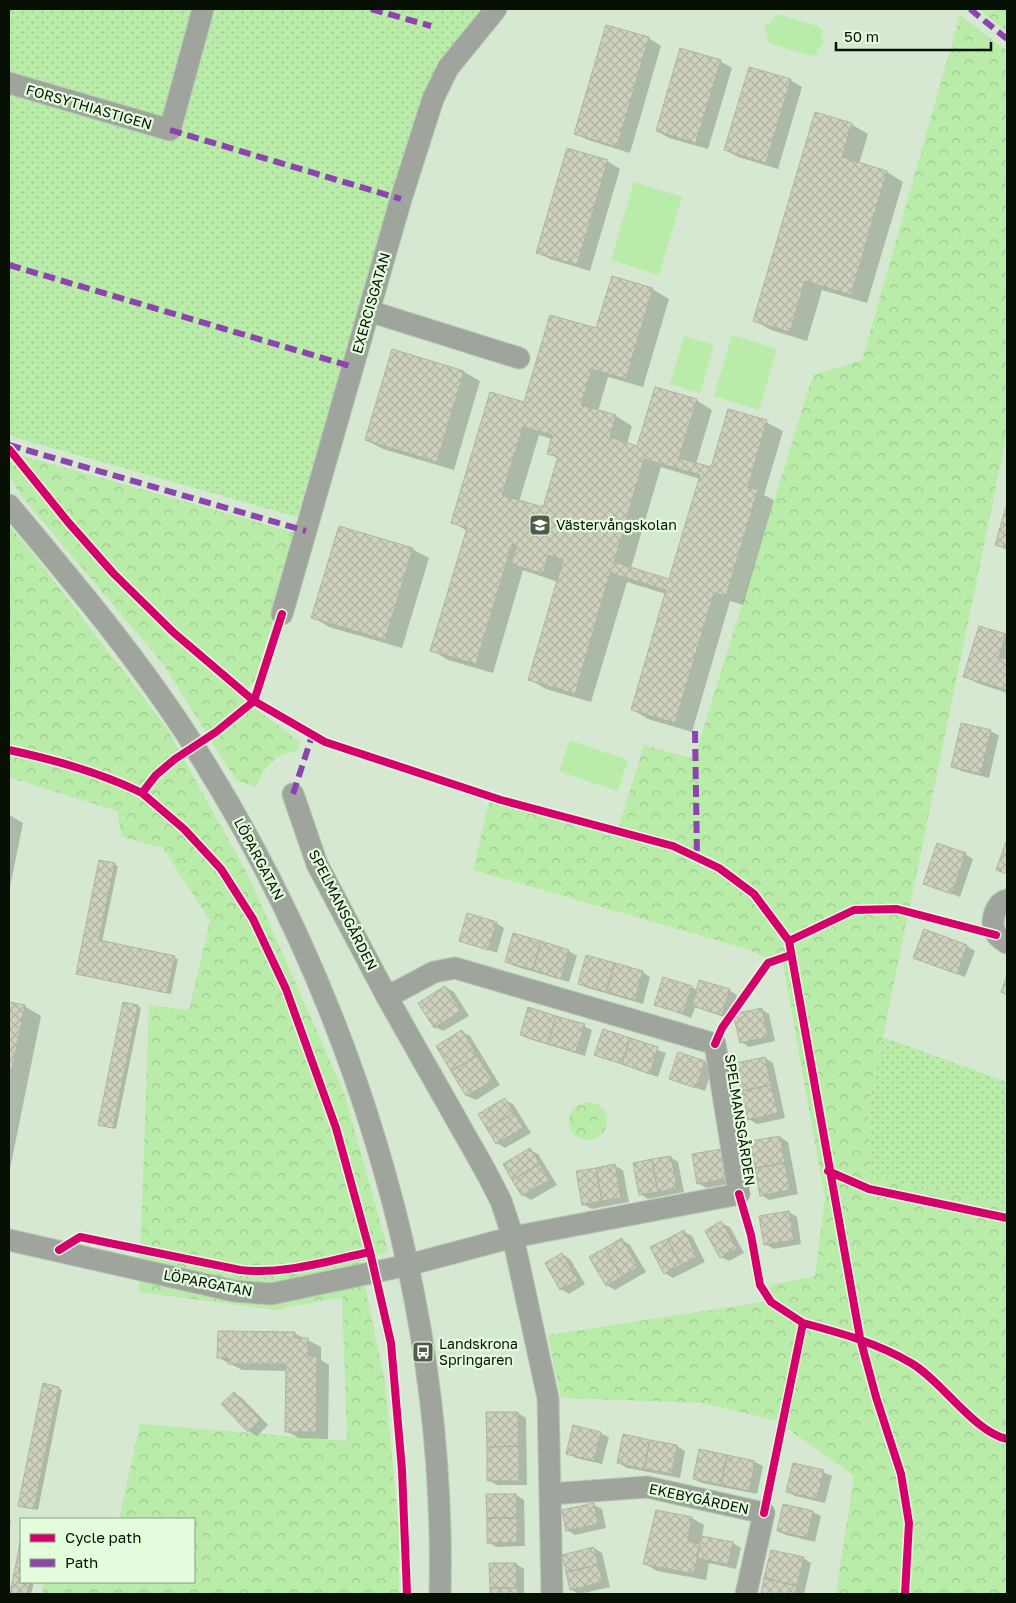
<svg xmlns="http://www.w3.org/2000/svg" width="1016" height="1603" viewBox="0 0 1016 1603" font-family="'Golos Text',sans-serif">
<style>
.grass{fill:#b9eba9}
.forest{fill:url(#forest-crowns)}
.garden{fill:url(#garden-dots)}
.shadow{fill:#0003;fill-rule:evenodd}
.building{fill:url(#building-cross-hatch);stroke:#b0b3a2;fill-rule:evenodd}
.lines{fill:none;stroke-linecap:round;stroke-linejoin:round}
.minor-casing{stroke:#b6c4b3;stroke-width:23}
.minor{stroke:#9fa59d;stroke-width:21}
.quiet{stroke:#8e44ad;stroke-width:6;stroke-dasharray:12 6;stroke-linecap:butt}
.cycleway-casing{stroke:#e3fddc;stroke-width:11}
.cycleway{stroke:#d6006c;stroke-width:8}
.labels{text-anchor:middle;stroke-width:4.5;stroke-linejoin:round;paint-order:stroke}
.street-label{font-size:14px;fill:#061004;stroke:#e3fddc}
.poi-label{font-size:14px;fill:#061004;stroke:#e3fddc;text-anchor:start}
</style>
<defs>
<pattern id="forest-crowns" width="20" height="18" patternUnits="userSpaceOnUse" patternTransform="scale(1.25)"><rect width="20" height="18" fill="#b9eba9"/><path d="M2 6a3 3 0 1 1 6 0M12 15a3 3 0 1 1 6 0" fill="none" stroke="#9ec890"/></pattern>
<pattern id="garden-dots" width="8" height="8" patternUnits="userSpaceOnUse" patternTransform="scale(1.25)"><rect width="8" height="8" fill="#b9eba9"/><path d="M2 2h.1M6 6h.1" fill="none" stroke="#9ec890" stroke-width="1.8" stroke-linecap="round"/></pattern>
<pattern id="building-cross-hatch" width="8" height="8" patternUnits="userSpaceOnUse" patternTransform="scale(1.25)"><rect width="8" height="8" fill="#cfd1bf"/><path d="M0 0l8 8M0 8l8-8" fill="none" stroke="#b0b2a2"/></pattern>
</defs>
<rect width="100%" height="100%" fill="#d7e8d2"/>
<path class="grass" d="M 777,14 L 820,27 L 823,31 L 821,39 L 824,40 L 821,48 L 818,47 L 817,54 L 811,56 L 769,43 L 766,38 L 768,32 L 764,30 L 766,24 L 770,24 Z
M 634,182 L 682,197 L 659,275 L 611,260 Z
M 732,335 L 777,349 L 759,410 L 714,396 Z
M 684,336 L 714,345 L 700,393 L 670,384 Z
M 570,740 L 628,760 L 618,791 L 559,771 Z"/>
<path class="forest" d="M 979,9 L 1007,9 L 1007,32 Z
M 960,15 L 1007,51 L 1007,433 L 868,1110 L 871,1177 L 1007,1204 L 1007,1594 L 836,1594 L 854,1476 L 777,1421 L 702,1403 L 561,1398 L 548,1335 L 763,1302 L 770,1285 L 815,1276 L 825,1198 L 783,964 L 747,949 L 473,870 L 489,802 L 616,836 L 644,745 L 694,759 L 813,375 L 862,360 Z
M 24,456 L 300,534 L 254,682 L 239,696 L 300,742 L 298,750 C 273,756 266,764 256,787 L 236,780 L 163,664 L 22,497 L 9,477 L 9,463 Z
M 9,525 L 35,556 L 166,727 L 248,875 L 345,1095 L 388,1251 L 360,1262 L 385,1382 L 399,1531 L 399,1594 L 42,1594 L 44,1582 L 194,1582 L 194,1519 L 119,1519 L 140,1424 L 347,1441 L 342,1297 L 274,1310 L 139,1292 L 149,1005 L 189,1010 L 210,921 L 163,848 L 122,837 L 117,811 L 9,777 Z
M569 1121a19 19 0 1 1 38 0a19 19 0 1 1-38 0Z"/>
<path class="garden" d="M 9,9 L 487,9 L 430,78 L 297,517 L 13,437 L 9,433 Z
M 883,1037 L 1007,1082 L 1007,1204 L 871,1177 L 868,1110 Z"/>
<path class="shadow" d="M 607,26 L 649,38 L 661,46 L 630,153 L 588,140 L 576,133 Z
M 720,61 L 732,68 L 708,149 L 669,138 L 657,131 Z
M 790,80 L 802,87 L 778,169 L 738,157 L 726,150 Z
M 851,124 L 868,134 L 859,164 L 887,172 L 903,182 L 867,303 L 822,290 L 807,341 L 771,330 L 755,321 Z
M 607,161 L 620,169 L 590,271 L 550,259 L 537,252 Z
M 652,289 L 669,299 L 643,387 L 608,377 L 598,411 L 616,416 L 632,426 L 627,444 L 638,447 L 696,400 L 712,410 L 696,464 L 712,469 L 766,422 L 783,431 L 764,495 L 774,500 L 743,605 L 730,601 L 692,732 L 648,719 L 632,709 L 666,594 L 627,582 L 591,702 L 546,689 L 529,679 L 558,582 L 523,570 L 493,673 L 448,660 L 432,650 L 467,531 L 453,522 L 525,404 L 597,330 ZM 539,435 L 552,439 L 548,453 L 559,459 L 544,509 L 519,502 ZM 661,467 L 700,479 L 670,580 L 631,568 Z
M 464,372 L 480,381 L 454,470 L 383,449 L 366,440 Z
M 1007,505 L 1007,550 L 997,545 Z
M 412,549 L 429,558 L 402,648 L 329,627 L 313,617 Z
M 980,627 L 1007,636 L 1007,693 L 977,683 L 965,676 Z
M 990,731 L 999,735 L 989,778 L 961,771 L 953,766 Z
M 9,815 L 23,823 L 9,892 Z
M 965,854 L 973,859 L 960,897 L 925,883 Z
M 114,864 L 118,866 L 102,942 L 178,959 L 171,994 L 78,974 Z
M 496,923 L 504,928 L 497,953 L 460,940 Z
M 514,935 L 569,951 L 577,956 L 569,982 L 514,966 L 506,961 Z
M 967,946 L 975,951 L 965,977 L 915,958 Z
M 642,972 L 650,977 L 643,1004 L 588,988 L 579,984 Z
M 445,987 L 454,992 L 469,1016 L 443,1031 L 435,1027 Z
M 692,987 L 698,991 L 729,990 L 737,995 L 730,1019 L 695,1007 L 691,1018 L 656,1004 Z
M 9,1003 L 24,1006 L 41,1016 L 10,1169 Z
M 137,1006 L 141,1008 L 116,1129 L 103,1126 L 99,1124 Z
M 761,1009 L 769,1014 L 775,1041 L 749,1047 L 741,1042 Z
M 584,1026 L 592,1030 L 585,1056 L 529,1039 L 521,1035 Z
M 603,1030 L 666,1053 L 658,1077 L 595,1055 Z
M 462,1032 L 470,1036 L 500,1085 L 476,1100 L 467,1096 L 438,1047 Z
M 765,1058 L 773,1063 L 785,1118 L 757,1124 L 749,1119 Z
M 705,1062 L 713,1066 L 705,1091 L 670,1079 Z
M 505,1100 L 513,1104 L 531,1133 L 505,1148 L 497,1143 Z
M 780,1137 L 788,1142 L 798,1194 L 769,1200 L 761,1195 Z
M 530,1150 L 538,1154 L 557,1185 L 531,1200 L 523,1195 Z
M 720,1150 L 728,1155 L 733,1183 L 706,1188 L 698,1183 Z
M 670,1157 L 678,1162 L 684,1192 L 648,1199 L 640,1194 Z
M 615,1166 L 623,1170 L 629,1202 L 592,1209 L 583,1204 Z
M 789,1212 L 797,1217 L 801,1244 L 774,1249 L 765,1244 Z
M 721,1223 L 730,1227 L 744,1253 L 729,1261 L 721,1257 Z
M 684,1232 L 692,1236 L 705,1262 L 673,1278 L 665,1273 Z
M 622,1240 L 630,1245 L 646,1272 L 615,1290 L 607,1285 Z
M 562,1254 L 570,1259 L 585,1284 L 569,1294 L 561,1289 Z
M 294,1333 L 321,1347 L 321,1360 L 329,1365 L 328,1439 L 299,1438 L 286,1431 L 287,1371 L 242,1370 L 219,1358 Z
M 58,1388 L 62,1390 L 38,1510 L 23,1507 L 20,1505 Z
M 234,1393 L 242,1398 L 268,1425 L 257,1436 L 249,1431 L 223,1404 Z
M 518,1413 L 526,1418 L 527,1485 L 497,1485 L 488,1480 Z
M 600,1433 L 609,1437 L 602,1464 L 576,1458 L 568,1453 Z
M 624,1436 L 677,1446 L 685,1451 L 680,1478 L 627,1468 L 619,1463 Z
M 755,1462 L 763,1466 L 757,1494 L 702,1483 L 694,1479 Z
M 823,1472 L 832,1476 L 825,1503 L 795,1496 L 787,1491 Z
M 516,1495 L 524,1500 L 525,1546 L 496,1547 L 488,1542 Z
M 594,1505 L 602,1509 L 606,1528 L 575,1535 L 567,1530 Z
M 657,1511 L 692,1518 L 704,1525 L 702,1537 L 733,1543 L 741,1548 L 736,1569 L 709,1563 L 706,1580 L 657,1571 L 644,1563 Z
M 813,1512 L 821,1516 L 815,1542 L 786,1535 L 778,1531 Z
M 9,1520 L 11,1521 L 9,1532 Z
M 21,1545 L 21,1582 L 34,1582 L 31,1594 L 11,1594 Z
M 594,1548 L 602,1553 L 610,1587 L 580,1594 L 571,1590 Z
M 772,1552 L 803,1558 L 811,1563 L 804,1594 L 762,1594 Z
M 516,1564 L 524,1569 L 524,1594 L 491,1594 L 491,1565 Z"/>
<path class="building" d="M 606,25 L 649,37 L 617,147 L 574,134 Z
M 680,48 L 721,60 L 696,143 L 656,131 Z
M 749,67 L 791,79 L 766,163 L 724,150 Z
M 815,112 L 852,123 L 842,157 L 887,171 L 851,295 L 805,281 L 790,332 L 753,321 Z
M 567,148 L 608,160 L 577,265 L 536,253 Z
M 612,276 L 653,288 L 626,379 L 592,369 L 581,405 L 616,415 L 610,437 L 637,446 L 655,387 L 697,399 L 679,458 L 711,467 L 728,409 L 767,420 L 748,487 L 758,490 L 726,596 L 714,593 L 675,723 L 631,710 L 666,590 L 610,573 L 575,694 L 528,680 L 563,560 L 548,555 L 543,574 L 511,564 L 517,546 L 512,544 L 476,664 L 430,651 L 467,528 L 451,523 L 490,392 L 524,402 L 550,315 L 596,328 ZM 523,427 L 552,435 L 547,454 L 558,457 L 543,507 L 502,495 ZM 644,459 L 700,475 L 669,579 L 614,562 Z
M 392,349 L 464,371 L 437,462 L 365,440 Z
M 1007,503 L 1007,548 L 995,545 Z
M 339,526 L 413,548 L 385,640 L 311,618 Z
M 979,626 L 1006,634 L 999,657 L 1007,659 L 1007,690 L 963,677 Z
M 961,723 L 991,730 L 981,774 L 951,767 Z
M 1006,842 L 1007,842 L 1007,874 L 996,870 Z
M 937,843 L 966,853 L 952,894 L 923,884 Z
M 99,860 L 115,863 L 99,940 L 175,956 L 167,993 L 76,974 Z
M 467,913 L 497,922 L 488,950 L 459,941 Z
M 924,929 L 967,945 L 957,974 L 913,958 Z
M 513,933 L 541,941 L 533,970 L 505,962 Z
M 541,941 L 569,950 L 561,979 L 533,970 Z
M 586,955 L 615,963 L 606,992 L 578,984 Z
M 615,963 L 643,971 L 635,1000 L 606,992 Z
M 1007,975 L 1007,995 L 1001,992 Z
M 663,977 L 692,986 L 683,1014 L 654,1005 Z
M 699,980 L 730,989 L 722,1015 L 692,1006 Z
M 445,986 L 461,1011 L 434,1028 L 418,1003 Z
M 9,1002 L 25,1005 L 9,1084 Z
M 123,1002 L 138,1005 L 113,1128 L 98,1125 Z
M 528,1007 L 556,1016 L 548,1044 L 520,1035 Z
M 762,1008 L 768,1037 L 740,1043 L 733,1014 Z
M 556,1016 L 585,1024 L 576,1052 L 548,1044 Z
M 603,1029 L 630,1038 L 622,1064 L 594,1055 Z
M 462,1030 L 477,1056 L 451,1071 L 436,1046 Z
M 630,1038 L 658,1047 L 650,1074 L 622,1064 Z
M 678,1052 L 705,1061 L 696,1088 L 669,1079 Z
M 477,1056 L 493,1081 L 466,1096 L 451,1071 Z
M 765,1057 L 771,1085 L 742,1091 L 736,1063 Z
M 771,1085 L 778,1113 L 748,1120 L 742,1091 Z
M 505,1098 L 514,1113 L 487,1129 L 478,1114 Z
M 514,1113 L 523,1128 L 496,1144 L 487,1129 Z
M 780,1136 L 785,1163 L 755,1168 L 750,1141 Z
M 530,1148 L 540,1164 L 512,1180 L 503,1164 Z
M 721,1149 L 726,1179 L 697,1184 L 692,1154 Z
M 671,1156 L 677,1188 L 658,1192 L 652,1159 Z
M 652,1159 L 658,1192 L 639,1195 L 633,1163 Z
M 785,1163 L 790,1190 L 760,1196 L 755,1168 Z
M 540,1164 L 549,1180 L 522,1196 L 512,1180 Z
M 615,1164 L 621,1198 L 602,1201 L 596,1168 Z
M 596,1168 L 602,1201 L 582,1205 L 576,1171 Z
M 789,1211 L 794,1240 L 764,1245 L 759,1216 Z
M 721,1221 L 737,1248 L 720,1258 L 705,1231 Z
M 684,1230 L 697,1257 L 681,1265 L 667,1239 Z
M 622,1238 L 638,1267 L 622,1277 L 605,1248 Z
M 667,1239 L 681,1265 L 664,1274 L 650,1247 Z
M 605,1248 L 622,1277 L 606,1286 L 589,1257 Z
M 562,1253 L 578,1280 L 560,1290 L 545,1263 Z
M 218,1331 L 295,1332 L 295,1338 L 308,1338 L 308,1356 L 317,1357 L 316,1432 L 285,1432 L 286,1364 L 228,1364 L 228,1358 L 217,1358 Z
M 43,1383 L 59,1387 L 34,1509 L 18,1506 Z
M 234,1392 L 261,1420 L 248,1432 L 221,1404 Z
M 486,1412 L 518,1412 L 519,1446 L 487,1447 Z
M 573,1425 L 601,1432 L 594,1461 L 566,1454 Z
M 623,1434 L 650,1440 L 644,1469 L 617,1463 Z
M 650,1440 L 677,1445 L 672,1474 L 644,1469 Z
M 519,1446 L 519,1481 L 487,1481 L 487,1447 Z
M 699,1449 L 727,1455 L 721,1485 L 693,1479 Z
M 727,1455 L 755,1461 L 749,1491 L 721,1485 Z
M 793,1463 L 824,1470 L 817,1499 L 786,1492 Z
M 486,1494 L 516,1494 L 517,1518 L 487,1518 Z
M 594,1503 L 598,1524 L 566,1531 L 562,1510 Z
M 783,1504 L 813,1511 L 807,1538 L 777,1531 Z
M 656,1510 L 692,1517 L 688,1541 L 700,1544 L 694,1574 L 643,1564 Z
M 487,1518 L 517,1518 L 517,1542 L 487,1543 Z
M 701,1536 L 733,1542 L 728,1565 L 697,1558 Z
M 21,1538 L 21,1582 L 30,1582 L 27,1594 L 10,1594 Z
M 594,1547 L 598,1565 L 566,1572 L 562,1555 Z
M 771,1550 L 804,1557 L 797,1586 L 764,1578 Z
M 489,1563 L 516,1563 L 517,1588 L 490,1588 Z
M 598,1565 L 603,1582 L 570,1590 L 566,1572 Z
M 764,1578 L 797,1586 L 795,1594 L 761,1594 Z
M 490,1588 L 517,1588 L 517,1594 L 490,1594 Z"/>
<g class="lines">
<g class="minor-casing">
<path id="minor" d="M 9,83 L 170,130 L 203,9
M 369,311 L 519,358
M 9,505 C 70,578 131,650 183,729 C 348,981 447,1292 440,1594
M 282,614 L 401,199 L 433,99 L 448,68 L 496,9
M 293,794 L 317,864 L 387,997 L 485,1170 L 501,1201 L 513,1237 L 739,1194 L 715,1044 L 455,968 L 434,972 L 387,997
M 1007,900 C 994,903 989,925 997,935 C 999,938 1004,941 1007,943
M 9,1240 L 234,1291 L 271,1294 L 408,1265 L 513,1237 L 548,1398 L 552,1594
M 550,1494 L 647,1487 L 764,1513 L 746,1594"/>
</g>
<use href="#minor" class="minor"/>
<path class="quiet" d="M 371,9 L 431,26
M 970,9 L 1007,39
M 170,130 L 401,199
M 9,265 L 353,367
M 9,445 L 306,531
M 695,731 L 697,857
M 293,794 L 312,736"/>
<g class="cycleway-casing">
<path id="cycleway" d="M 9,449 L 68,522 L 113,573 L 173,632 L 254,701 L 325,742 L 501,800 L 673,846 L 719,868 L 754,894 L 789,941 L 860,1338 L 876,1397 L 901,1474 L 909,1523 L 905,1594
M 9,750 C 56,760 99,772 142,793 L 156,775 L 175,759 L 216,732 L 254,701 L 282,614
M 142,793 L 184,829 L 221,869 L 253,919 L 286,989 L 336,1128 L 370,1252 L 391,1343 L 402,1470 L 407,1594
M 789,941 L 854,910 L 897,909 L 996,935
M 715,1044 L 722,1028 L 768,963 L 791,955
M 828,1171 L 869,1189 L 1007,1218
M 739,1194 L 751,1235 L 760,1285 L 771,1302 L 803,1323
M 59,1250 L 80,1237 L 240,1270 C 284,1275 327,1261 370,1252
M 764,1513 L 803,1323 C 841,1333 877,1343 911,1363 C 941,1380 974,1432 1007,1439"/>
</g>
<use href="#cycleway" class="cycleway"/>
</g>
<defs>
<g id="school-square" transform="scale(1.125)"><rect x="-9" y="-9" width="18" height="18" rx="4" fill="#4f5c4c" stroke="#e3fddc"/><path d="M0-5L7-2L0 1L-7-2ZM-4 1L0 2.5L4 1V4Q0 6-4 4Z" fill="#fff"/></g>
<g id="bus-square" transform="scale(1.125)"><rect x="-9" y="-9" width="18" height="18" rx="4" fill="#4f5c4c" stroke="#e3fddc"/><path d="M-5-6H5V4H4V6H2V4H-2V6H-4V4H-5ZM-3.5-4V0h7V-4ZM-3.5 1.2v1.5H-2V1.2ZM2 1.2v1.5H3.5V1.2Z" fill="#fff"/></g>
</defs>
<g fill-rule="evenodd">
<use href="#school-square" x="540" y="525"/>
<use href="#bus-square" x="423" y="1352"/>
</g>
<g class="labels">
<g class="street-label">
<text transform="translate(89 107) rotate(16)" y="5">FORSYTHIASTIGEN</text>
<text transform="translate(371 303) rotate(-74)" y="5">EXERCISGATAN</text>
<text transform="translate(259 859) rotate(62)" y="5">LÖPARGATAN</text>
<text transform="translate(343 910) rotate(63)" y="5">SPELMANSGÅRDEN</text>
<text transform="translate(740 1120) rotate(81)" y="5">SPELMANSGÅRDEN</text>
<text transform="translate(208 1283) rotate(11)" y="5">LÖPARGATAN</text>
<text transform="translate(699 1499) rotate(12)" y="5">EKEBYGÅRDEN</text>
</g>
<g class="poi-label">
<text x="556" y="530">Västervångskolan</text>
<text x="439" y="1349">Landskrona<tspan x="439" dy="16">Springaren</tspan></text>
</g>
</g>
<rect width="1016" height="1603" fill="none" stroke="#061004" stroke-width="20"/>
<rect x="20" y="1518" width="175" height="65" fill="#e3fddc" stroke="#8b9e86"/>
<rect x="30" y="1534" width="25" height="8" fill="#d6006c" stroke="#8b9e86"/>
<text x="65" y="1543" font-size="15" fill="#061004">Cycle path</text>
<rect x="30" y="1559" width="25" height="8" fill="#8e44ad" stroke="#8b9e86"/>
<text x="65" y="1568" font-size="15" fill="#061004">Path</text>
<path d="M836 42v8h155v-8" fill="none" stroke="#061004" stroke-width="2.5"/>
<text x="844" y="42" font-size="15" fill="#061004" stroke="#e3fddc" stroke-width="4" paint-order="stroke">50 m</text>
</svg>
